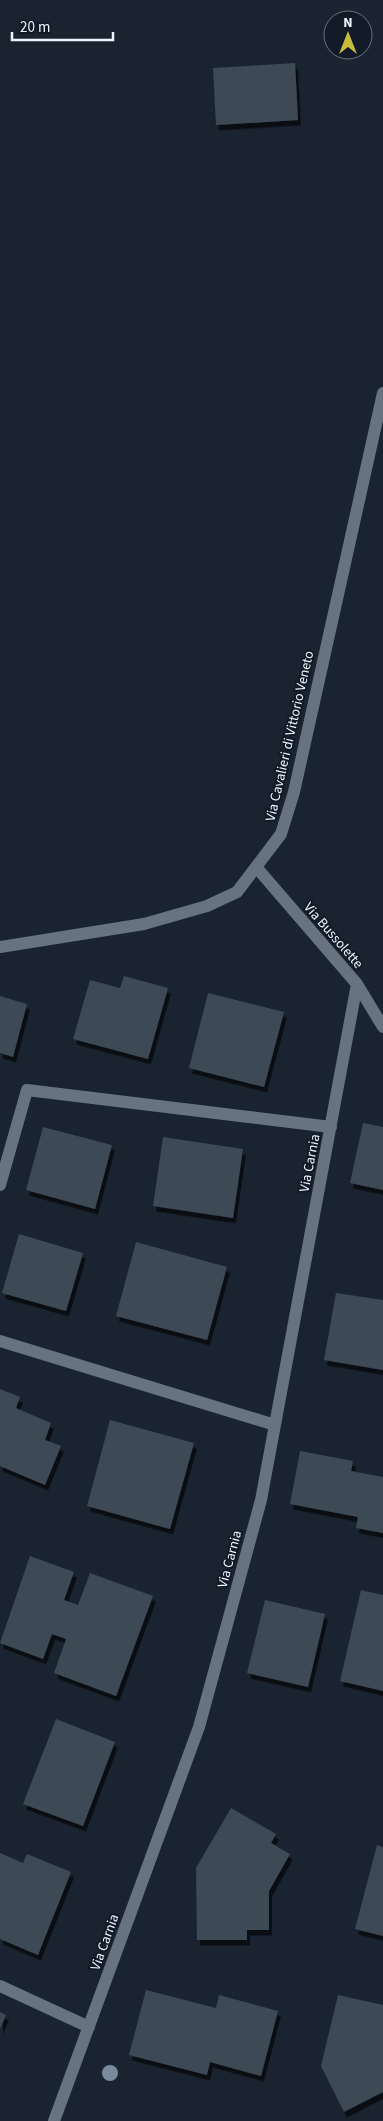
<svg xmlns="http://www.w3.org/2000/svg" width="383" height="2121" viewBox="0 0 383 2121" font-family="'Source Sans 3',sans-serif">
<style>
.building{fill:#3d4855;filter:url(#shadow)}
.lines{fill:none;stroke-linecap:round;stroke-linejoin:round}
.minor{stroke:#677381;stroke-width:12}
.tree{fill:#7b8b9e}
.labels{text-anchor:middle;stroke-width:4;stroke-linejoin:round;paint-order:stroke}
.street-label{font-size:14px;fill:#eef5fd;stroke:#111a26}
</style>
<defs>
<filter id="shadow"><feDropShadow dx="3" dy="5.5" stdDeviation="0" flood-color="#0009"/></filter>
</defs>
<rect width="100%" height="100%" fill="#1a2430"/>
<path class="building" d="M 295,63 L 298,120 L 216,125 L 213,68 Z
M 124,976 L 168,988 L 148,1059 L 73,1039 L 90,980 L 120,988 Z
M 208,993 L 284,1012 L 264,1087 L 189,1068 Z
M 0,996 L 27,1004 L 13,1057 L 0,1053 Z
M 363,1123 L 383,1127 L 383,1190 L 350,1183 Z
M 43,1127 L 112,1145 L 95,1209 L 26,1190 Z
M 163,1137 L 243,1149 L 233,1218 L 153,1206 Z
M 19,1234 L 83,1253 L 66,1311 L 2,1293 Z
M 136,1242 L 227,1267 L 207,1340 L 116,1316 Z
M 336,1293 L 383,1300 L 383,1370 L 324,1360 Z
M 0,1389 L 20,1397 L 16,1408 L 51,1423 L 45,1440 L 61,1446 L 45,1485 L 0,1466 Z
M 110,1420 L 194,1443 L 170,1529 L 87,1506 Z
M 300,1451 L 353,1461 L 351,1471 L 383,1477 L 383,1533 L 356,1528 L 358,1517 L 290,1504 Z
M 30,1556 L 74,1572 L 64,1600 L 78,1605 L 90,1573 L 153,1596 L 116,1696 L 54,1673 L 66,1639 L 52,1634 L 43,1659 L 0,1643 Z
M 361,1590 L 383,1595 L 383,1691 L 340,1681 Z
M 265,1600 L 325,1614 L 308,1687 L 247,1673 Z
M 56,1719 L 115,1742 L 83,1826 L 23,1804 Z
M 231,1808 L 276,1834 L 271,1843 L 290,1854 L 269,1891 L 269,1930 L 247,1930 L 247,1940 L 197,1940 L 196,1868 Z
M 377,1845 L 383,1847 L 383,1936 L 355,1929 Z
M 0,1853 L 23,1863 L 27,1854 L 71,1872 L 38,1955 L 0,1939 Z
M 146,1990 L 216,2008 L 219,1995 L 278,2011 L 261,2076 L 210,2062 L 207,2075 L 129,2055 Z
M 338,1995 L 383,2005 L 383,2092 L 344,2112 L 321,2066 Z
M 0,2012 L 6,2015 L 0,2029 Z"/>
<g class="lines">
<path class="minor" d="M 256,867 L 357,984 L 383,1027
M 0,947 L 144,924 L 207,906 L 237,892 L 281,834 L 294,792 L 383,393
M 0,1185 L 27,1090 L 331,1127
M 0,1341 L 275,1425
M 0,1986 L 89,2027
M 54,2121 L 199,1727 L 261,1500 L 357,984"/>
</g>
<circle class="tree" cx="110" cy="2073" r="8"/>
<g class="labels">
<g class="street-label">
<text transform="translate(289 736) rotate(-77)" y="5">Via Cavalieri di Vittorio Veneto</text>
<text transform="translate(334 935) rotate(49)" y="5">Via Bussolette</text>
<text transform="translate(309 1163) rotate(-79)" y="5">Via Carnia</text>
<text transform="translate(229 1559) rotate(-75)" y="5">Via Carnia</text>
<text transform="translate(104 1942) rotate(-70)" y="5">Via Carnia</text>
</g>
</g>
<g transform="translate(348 35)"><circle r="24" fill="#111a26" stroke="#69727c"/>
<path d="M0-4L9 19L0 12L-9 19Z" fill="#c7bb3b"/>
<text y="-8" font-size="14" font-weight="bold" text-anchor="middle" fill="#eef5fd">N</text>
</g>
<path d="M12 32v8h101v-8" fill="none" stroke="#eef5fd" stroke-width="2.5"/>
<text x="20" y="32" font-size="15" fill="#eef5fd" stroke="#111a26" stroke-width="4" paint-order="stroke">20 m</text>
</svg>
